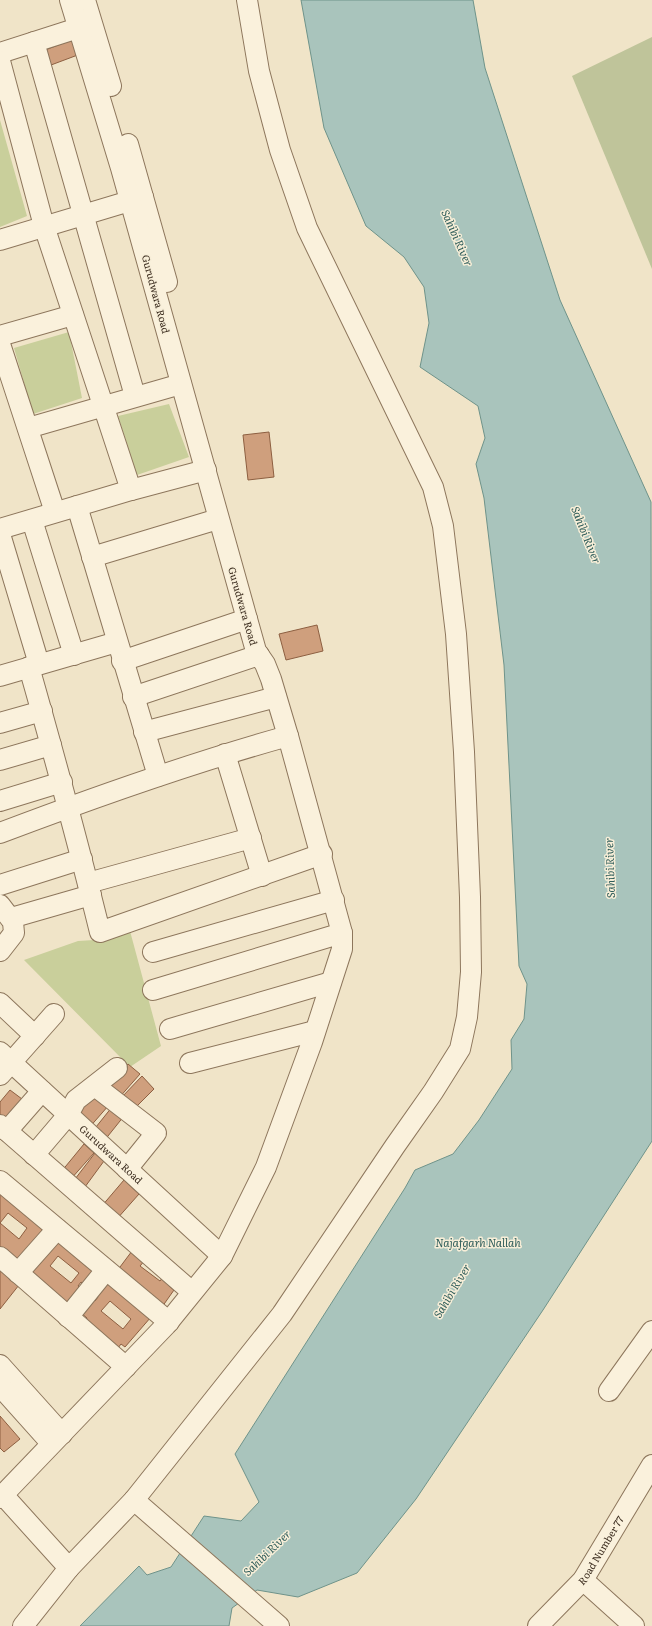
<svg xmlns="http://www.w3.org/2000/svg" width="652" height="1626" viewBox="0 0 652 1626" font-family="Literata,serif">
<style>
.green{fill:#c9cf9b}
.cemetery{fill:#bfc49a}
.water{fill:#a9c4bc;stroke:#6f938a}
.building{fill:#cf9f7d;stroke:#8d5f41;fill-rule:evenodd}
.lines{fill:none;stroke-linecap:round;stroke-linejoin:round}
.minor-casing{stroke:#8d765c;stroke-width:22}
.minor{stroke:#faf1dc;stroke-width:20}
.labels{text-anchor:middle;stroke-width:3;stroke-linejoin:round;paint-order:stroke}
.street-label{font-size:10px;fill:#3d2e20;stroke:#f7eed8}
.water-label{font-size:11px;font-style:italic;fill:#2f5d5a;stroke:#f7eed8}
</style>
<rect width="100%" height="100%" fill="#f0e4c8"/>
<path class="green" d="M 0,120 L 27,216 L 0,227 Z
M 69,332 L 82,398 L 33,414 L 14,348 Z
M 169,404 L 189,457 L 137,475 L 118,416 Z
M 130,931 L 161,1046 L 130,1067 L 24,960 L 78,941 L 94,940 Z"/>
<path class="cemetery" d="M 652,37 L 652,269 L 572,76 Z"/>
<path class="water" d="M 301,0 L 473,0 L 485,68 L 560,300 L 651,502 L 652,1141 L 543,1310 L 416,1499 L 357,1573 L 298,1597 L 257,1590 L 232,1608 L 229,1626 L 80,1626 L 139,1566 L 147,1575 L 171,1567 L 204,1516 L 241,1521 L 259,1502 L 235,1454 L 405,1188 L 415,1170 L 453,1154 L 479,1120 L 512,1069 L 511,1040 L 524,1019 L 527,984 L 519,966 L 504,665 L 484,498 L 476,464 L 485,438 L 478,406 L 420,367 L 429,323 L 424,287 L 404,257 L 366,226 L 324,128 Z"/>
<path class="building" d="M 77,38 L 83,53 L 51,65 L 45,50 Z
M 269,432 L 274,477 L 248,480 L 243,435 Z
M 317,625 L 323,651 L 286,660 L 279,634 Z
M 128,1064 L 140,1074 L 118,1099 L 106,1089 Z
M 142,1076 L 154,1089 L 133,1110 L 121,1098 Z
M 10,1090 L 22,1099 L 5,1120 L 0,1115 L 0,1102 Z
M 95,1092 L 109,1105 L 88,1129 L 74,1116 Z
M 112,1107 L 124,1116 L 104,1141 L 92,1132 Z
M 84,1144 L 94,1153 L 70,1180 L 61,1172 Z
M 95,1153 L 104,1161 L 82,1191 L 72,1183 Z
M 124,1180 L 139,1194 L 116,1220 L 101,1207 Z
M 0,1193 L 45,1231 L 19,1263 L 0,1249 ZM 8,1213 L 27,1228 L 19,1239 L 0,1223 Z
M 61,1237 L 95,1273 L 85,1285 L 81,1282 L 78,1286 L 82,1289 L 68,1306 L 30,1278 L 34,1273 L 28,1268 ZM 58,1256 L 79,1273 L 71,1283 L 50,1266 Z
M 132,1251 L 146,1259 L 140,1266 L 160,1281 L 163,1277 L 171,1283 L 169,1286 L 174,1290 L 162,1307 L 117,1271 Z
M 0,1270 L 19,1285 L 0,1309 Z
M 107,1281 L 151,1317 L 125,1347 L 121,1344 L 118,1348 L 86,1320 L 87,1318 L 80,1312 L 92,1298 L 95,1301 L 98,1297 L 95,1294 ZM 110,1301 L 131,1319 L 123,1329 L 101,1311 Z
M 0,1416 L 20,1439 L 4,1452 L 0,1448 Z"/>
<g class="lines">
<g class="minor-casing">
<g id="minor">
<path d="M 85,0 L 111,86"/>
<path d="M 34,42 L 135,396"/>
<path d="M 0,53 L 78,28"/>
<path d="M 0,61 L 44,226 L 131,490"/>
<path d="M 128,144 L 167,282"/>
<path d="M 0,240 L 143,197"/>
<path d="M 0,336 L 73,315"/>
<path d="M 0,344 L 55,512"/>
<path d="M 28,428 L 181,384"/>
<path d="M 77,506 L 158,776"/>
<path d="M 32,520 L 74,655"/>
<path d="M 0,529 L 131,490 L 206,470"/>
<path d="M 0,534 L 39,664"/>
<path d="M 92,557 L 218,519"/>
<path d="M 122,661 L 247,619"/>
<path d="M 29,667 C 54,755 78,843 100,932 L 322,854"/>
<path d="M 0,676 L 117,642"/>
<path d="M 133,697 L 259,655"/>
<path d="M 0,723 L 42,711"/>
<path d="M 144,732 L 276,697"/>
<path d="M 225,754 L 262,876"/>
<path d="M 0,760 L 51,745"/>
<path d="M 0,801 L 62,782"/>
<path d="M 0,833 C 95,797 191,763 288,736"/>
<path d="M 88,883 L 251,838"/>
<path d="M 0,885 L 82,859"/>
<path d="M 0,905 L 13,922 L 14,933 L 0,951"/>
<path d="M 11,918 L 91,895"/>
<path d="M 153,952 L 334,900"/>
<path d="M 153,990 L 342,933"/>
<path d="M 0,1003 L 35,1036"/>
<path d="M 170,1029 L 331,982"/>
<path id="s1" d="M 0,1052 L 222,1256"/>
<path d="M 190,1063 L 315,1031"/>
<path d="M 0,1075 L 54,1014"/>
<path d="M 95,1086 L 156,1133 L 127,1169"/>
<path d="M 0,1125 L 192,1292"/>
<path d="M 7,1131 L 42,1091"/>
<path d="M 34,1155 L 68,1115 L 76,1100 L 117,1068"/>
<path d="M 0,1181 L 169,1322"/>
<path d="M 0,1257 L 126,1367"/>
<path d="M 18,1273 L 57,1229"/>
<path d="M 68,1317 L 106,1270"/>
<path d="M 0,1365 L 62,1434"/>
<path d="M 0,1386 L 51,1443"/>
<path d="M 609,1391 L 652,1331"/>
<path d="M 3,1495 L 69,1568 L 134,1500 L 282,1314 L 395,1146 L 433,1092 L 460,1049 L 467,1017 L 471,972 L 470,897 L 464,752 L 456,634 L 443,526 L 433,487 L 307,228 L 280,150 L 259,71 L 247,0"/>
<path d="M 0,1498 L 166,1325 L 222,1256 L 266,1167 L 312,1042 L 342,949 L 342,933 L 288,736 L 271,679 L 265,664 L 256,651 L 247,619 L 121,168 L 70,0"/>
<path d="M 134,1500 L 279,1626"/>
<path d="M 583,1580 L 634,1626"/>
<path d="M 23,1626 L 69,1568"/>
<path id="s2" d="M 538,1626 L 583,1580 L 652,1465"/>
</g>
</g>
<use href="#minor" class="minor"/>
</g>
<g class="labels">
<g class="street-label">
<text transform="translate(156 294) rotate(75)" y="4">Gurudwara Road</text>
<text transform="translate(243 606) rotate(74)" y="4">Gurudwara Road</text>
<text dy="4" stroke="none"><textPath href="#s1" startOffset="151">Gurudwara Road</textPath></text>
<text dy="4" stroke="none"><textPath href="#s2" startOffset="99">Road Number 77</textPath></text>
</g>
<g class="water-label">
<text transform="translate(457 238) rotate(66)" y="4">Sahibi River</text>
<text transform="translate(586 535) rotate(68)" y="4">Sahibi River</text>
<text transform="translate(610 868) rotate(-92)" y="4">Sahibi River</text>
<text x="478" y="1247">Najafgarh Nallah</text>
<text transform="translate(452 1291) rotate(-59)" y="4">Sahibi River</text>
<text transform="translate(267 1553) rotate(-44)" y="4">Sahibi River</text>
</g>
</g>
</svg>
